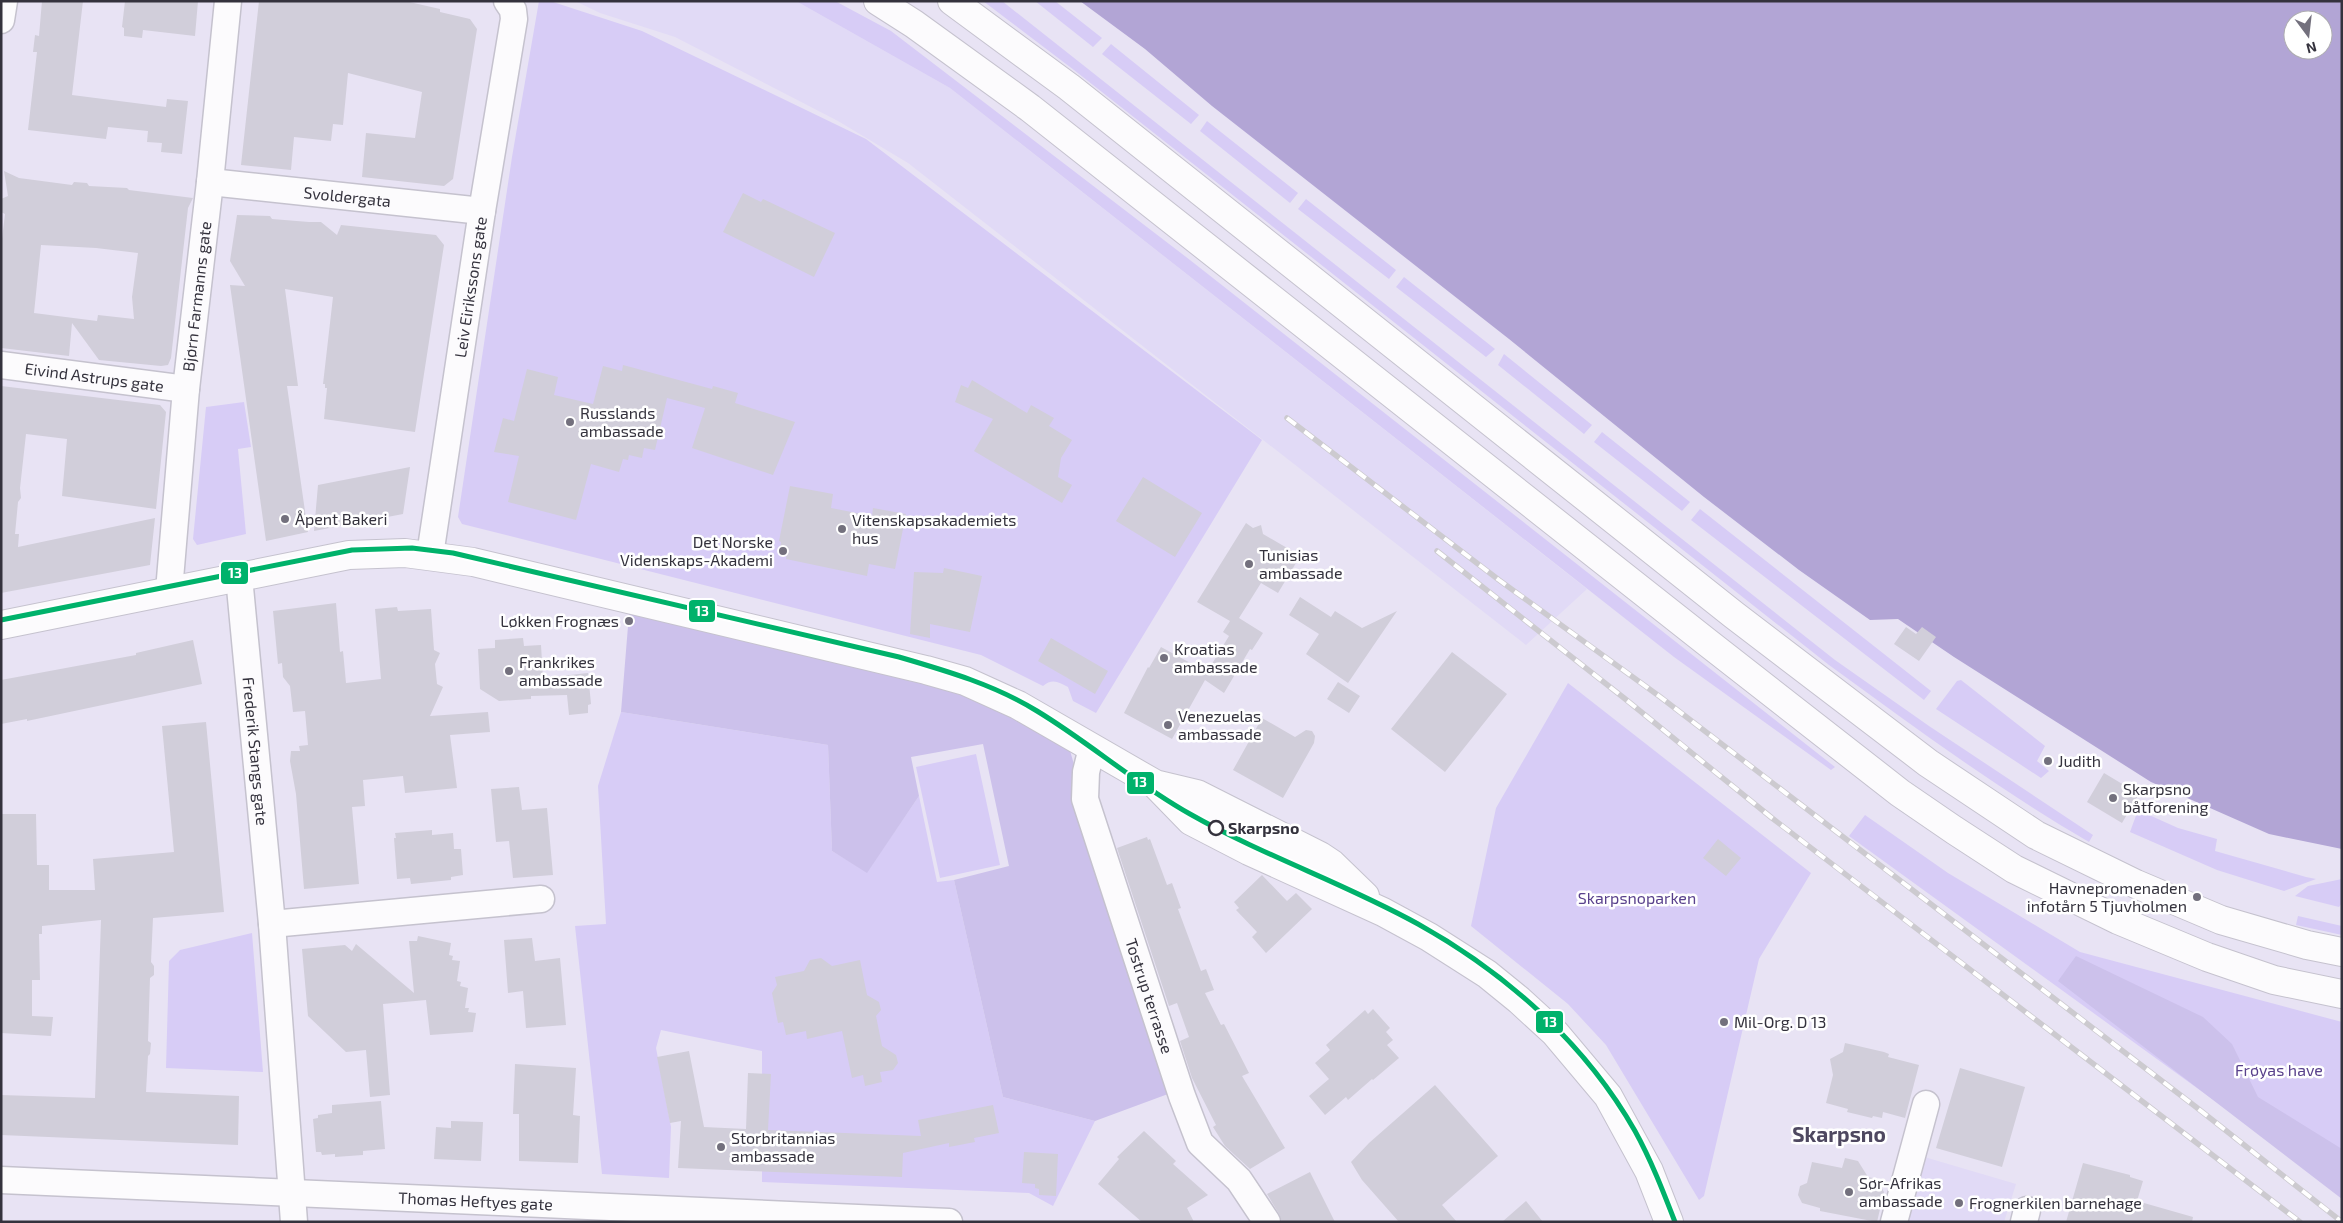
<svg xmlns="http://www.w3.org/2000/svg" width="2343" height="1223" viewBox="0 0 2343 1223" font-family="'Exo 2',sans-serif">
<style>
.built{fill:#e1daf6}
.green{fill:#d7ccf6}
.forest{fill:#ccc1eb}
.water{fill:#b2a5d5;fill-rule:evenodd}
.building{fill:#d1ceda;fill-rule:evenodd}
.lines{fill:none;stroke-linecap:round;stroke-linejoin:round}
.street-casing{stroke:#c5c2ce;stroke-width:29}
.secondary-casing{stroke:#c5c2ce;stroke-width:30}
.highway-casing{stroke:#c5c2ce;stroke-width:30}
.street{stroke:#fcfbfd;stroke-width:26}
.secondary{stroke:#fcfbfd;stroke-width:28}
.highway{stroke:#fcfbfd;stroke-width:28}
.rail-casing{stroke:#cccacf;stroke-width:5.5}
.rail{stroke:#fff;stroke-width:4;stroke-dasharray:11;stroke-linecap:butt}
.tram-1-casing{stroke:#fff;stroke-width:9}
.tram-1{stroke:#00b26b;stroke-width:5}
.poi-dot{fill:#73707d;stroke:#fff;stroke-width:2}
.stop-dot{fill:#fff;stroke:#34323d;stroke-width:2.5}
.labels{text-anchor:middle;stroke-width:5;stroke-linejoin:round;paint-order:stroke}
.street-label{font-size:16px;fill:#34323d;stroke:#fff}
.poi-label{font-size:16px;fill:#34323d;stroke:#fff;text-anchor:start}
.stop-label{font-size:16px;font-weight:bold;fill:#34323d;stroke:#fff;text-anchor:start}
.park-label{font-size:16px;fill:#59418c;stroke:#fff}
.district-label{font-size:21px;font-weight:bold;fill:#4e4860;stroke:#fff}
.line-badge{stroke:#fff;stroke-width:2}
.badge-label{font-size:14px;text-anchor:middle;font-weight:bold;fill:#fff}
</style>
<rect width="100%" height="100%" fill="#e8e3f4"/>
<path class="built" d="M 575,1 L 796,1 L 950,88 L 1587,589 L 1526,645 L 908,163 L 838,121 L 675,37 L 600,13 Z
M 1921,1156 L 2016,1184 L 2004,1222 L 1904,1222 Z"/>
<path class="green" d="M 539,1 L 550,1 L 642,31 L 866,139 L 1262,440 L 1096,713 L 1073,701 L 1068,687 C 1059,682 1052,678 1043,686 L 981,655 L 462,524 L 458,517 L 512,157 Z
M 796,1 L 835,1 L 891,31 L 1190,260 L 1835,767 L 1831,770 L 1674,657 L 950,88 Z
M 983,1 L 1002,1 L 1835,660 L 1929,726 L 2093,835 L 2089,842 C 1998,789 1914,727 1829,665 L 1074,70 Z
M 1035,1 L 1055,1 L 1102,38 L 1093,47 Z
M 1111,44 L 1199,115 L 1191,124 L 1102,54 Z
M 1207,121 L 1298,193 L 1290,203 L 1200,131 Z
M 1306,199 L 1396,270 L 1389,279 L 1298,209 Z
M 1404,277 L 1495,349 L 1486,357 L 1396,287 Z
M 1504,354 L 1592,425 L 1584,434 L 1498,365 Z
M 244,402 L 251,447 L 238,449 L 246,534 L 197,545 L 193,539 L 206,407 Z
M 1602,432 L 1690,502 L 1682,511 L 1594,442 Z
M 1700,509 L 1931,691 L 1924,700 L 1691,520 Z
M 1961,680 L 2045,746 L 2037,761 L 2049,771 L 2041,778 L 1936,709 L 1957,681 Z
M 1568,683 L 1811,873 L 1759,959 L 1704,1196 L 1699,1200 L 1606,1045 L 1568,1004 L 1471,926 L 1496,808 Z
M 621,712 L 828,745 L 832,851 L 867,872 L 919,796 L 937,882 L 954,880 L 1003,1097 L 1095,1121 L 1053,1206 L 1029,1193 L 762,1182 L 762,1051 L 661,1030 L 656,1048 L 671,1127 L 669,1178 L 602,1174 L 575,926 L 606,924 L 598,786 Z
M 976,754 L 1000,865 L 940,878 L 916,767 Z
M 2138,810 L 2178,828 L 2217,839 L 2215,851 L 2306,877 L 2316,879 L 2284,891 L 2217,870 L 2130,832 Z
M 1865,815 L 1948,873 L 2080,952 L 2342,1022 L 2342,1193 L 1849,836 Z
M 2342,879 L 2342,903 L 2339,907 L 2295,896 L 2308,886 Z
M 2298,916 L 2342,926 L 2342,935 L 2296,925 Z
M 252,933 L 263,1072 L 166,1068 L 169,961 L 180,950 Z"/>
<path class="forest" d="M 629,614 L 886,667 L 993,699 L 1067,740 L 1168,1094 L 1095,1121 L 1003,1097 L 954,880 L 1009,866 L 983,744 L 911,757 L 919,796 L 867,873 L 832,851 L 828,745 L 621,712 Z
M 2076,956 L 2203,1017 L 2232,1044 L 2258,1097 L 2342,1149 L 2342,1199 L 2058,981 Z"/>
<path class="water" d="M 1080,1 L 2342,1 L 2342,849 L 2269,834 L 2151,782 L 1954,657 L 1898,619 L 1870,620 L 1799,570 L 1704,497 L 1509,339 L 1212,106 L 1145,49 ZM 2293,20 L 2323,20 L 2323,50 L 2293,50 Z"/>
<path class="building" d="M 42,1 L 83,1 L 72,95 L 166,107 L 167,99 L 188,101 L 182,154 L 161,152 L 162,143 L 147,142 L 148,131 L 108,127 L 106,139 L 28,130 L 37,52 L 33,52 L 35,35 L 39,36 Z
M 125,1 L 198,1 L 195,36 L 143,30 L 142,38 L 124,36 L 124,28 L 122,27 Z
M 259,1 L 405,1 L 440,9 L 440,12 L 470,19 L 477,29 L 453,179 L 444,186 L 362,177 L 366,133 L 415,138 L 422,92 L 348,73 L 343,125 L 333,124 L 331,141 L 294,137 L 291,170 L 241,165 Z
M 4,171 L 19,178 L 72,185 L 74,182 L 87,183 L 89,186 L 127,188 L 129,190 L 193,198 L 188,208 L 171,358 L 168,365 L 161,366 L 99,360 L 72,323 L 69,356 L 1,348 L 1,247 L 5,214 L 1,212 L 1,199 L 8,196 ZM 41,245 L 96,248 L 138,253 L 132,297 L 134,319 L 98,315 L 97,321 L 34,313 Z
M 743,193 L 761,202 L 763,199 L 835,233 L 814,277 L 723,232 Z
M 237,215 L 270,216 L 272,219 L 309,222 L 321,222 L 337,235 L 341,225 L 436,235 L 444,245 L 415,432 L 324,419 L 327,388 L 325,388 L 325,384 L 323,384 L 333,297 L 285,289 L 298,386 L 287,386 L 308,532 L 266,541 L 230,285 L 245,286 L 230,261 Z
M 623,365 L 712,389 L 713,386 L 738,393 L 735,403 L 795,422 L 773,475 L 692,448 L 705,408 L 667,398 L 655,450 L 644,448 L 642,458 L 629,455 L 628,460 L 623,459 L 619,472 L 591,464 L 576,520 L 508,502 L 519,456 L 494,452 L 503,418 L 514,421 L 527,369 L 558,377 L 554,395 L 593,404 L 603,366 L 622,371 Z
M 972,380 L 1027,413 L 1031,405 L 1054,418 L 1049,426 L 1072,440 L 1061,458 L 1058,477 L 1072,485 L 1062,503 L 974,451 L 993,419 L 955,402 L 961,385 L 968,388 Z
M 1,386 L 160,405 L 166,412 L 156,509 L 62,496 L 67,439 L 26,434 L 20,488 L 21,498 L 18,502 L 15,534 L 19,534 L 18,547 L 155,518 L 150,565 L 1,593 Z
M 410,467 L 403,514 L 314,531 L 318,485 Z
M 1143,477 L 1202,513 L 1175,557 L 1116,521 Z
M 790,486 L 833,494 L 831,508 L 872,516 L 873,508 L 906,514 L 895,569 L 869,564 L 867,576 L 786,559 L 787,552 L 780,550 L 781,542 L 779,541 Z
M 1246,523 L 1253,528 L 1261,525 L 1263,534 L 1294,552 L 1296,563 L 1278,593 L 1261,583 L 1239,618 L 1263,633 L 1252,650 L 1250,649 L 1224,693 L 1205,680 L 1172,739 L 1124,713 L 1148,667 L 1149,668 L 1161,647 L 1207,672 L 1229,636 L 1223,632 L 1230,621 L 1197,602 Z
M 944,568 L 982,576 L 970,632 L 930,624 L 930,638 L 910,634 L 914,572 L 943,573 Z
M 1300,597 L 1331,617 L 1335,611 L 1362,628 L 1397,611 L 1348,683 L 1306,654 L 1319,634 L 1289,615 Z
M 336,603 L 340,652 L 343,651 L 346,683 L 381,679 L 375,609 L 397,607 L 398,611 L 431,609 L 434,650 L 440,653 L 435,664 L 437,684 L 443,687 L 430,716 L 488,712 L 490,732 L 450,735 L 457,788 L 405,793 L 403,776 L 363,780 L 365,806 L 352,807 L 359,884 L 304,889 L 296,794 L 290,761 L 291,751 L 300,751 L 299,746 L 308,745 L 305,711 L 293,712 L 290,686 L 283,677 L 282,663 L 278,664 L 273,611 Z
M 1906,627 L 1916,634 L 1922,627 L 1936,637 L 1919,661 L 1894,644 Z
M 523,638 L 524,646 L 541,645 L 543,678 L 588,673 L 591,704 L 588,705 L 588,713 L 569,715 L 567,695 L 531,696 L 531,699 L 499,701 L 480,689 L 478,649 L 495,648 L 495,640 Z
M 1051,638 L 1108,671 L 1095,694 L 1038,661 Z
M 193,640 L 202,684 L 27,721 L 27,719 L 1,724 L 1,680 L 136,655 L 136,653 Z
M 1452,652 L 1507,694 L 1445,772 L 1391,729 Z
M 1338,682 L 1360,696 L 1349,713 L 1327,699 Z
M 1262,718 L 1295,737 L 1306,730 L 1312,731 L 1315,736 L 1314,743 L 1283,798 L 1233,770 Z
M 206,722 L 224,912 L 153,918 L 151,962 L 154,966 L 154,975 L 150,978 L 148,1041 L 151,1043 L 150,1054 L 148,1056 L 146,1092 L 239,1096 L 238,1145 L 1,1135 L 1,1095 L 95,1098 L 101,920 L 42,926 L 42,934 L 39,934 L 40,980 L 32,980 L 32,1016 L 53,1017 L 51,1036 L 1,1033 L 1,814 L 36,814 L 37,865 L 49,865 L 49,890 L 95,890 L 93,859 L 174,852 L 162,726 Z
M 2104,773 L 2139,794 L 2122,823 L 2087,802 Z
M 519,787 L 522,810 L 547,808 L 553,875 L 513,878 L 509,841 L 496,842 L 491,789 Z
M 432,830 L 432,835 L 453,833 L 454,849 L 461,849 L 463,875 L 451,877 L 451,880 L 411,884 L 410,878 L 397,879 L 394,838 L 396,838 L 395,833 Z
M 1147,837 L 1148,840 L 1150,839 L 1167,885 L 1172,883 L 1181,908 L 1178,909 L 1201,971 L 1206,969 L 1214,990 L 1205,993 L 1221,1025 L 1224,1024 L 1249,1073 L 1242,1076 L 1285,1148 L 1250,1169 L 1225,1146 L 1213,1127 L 1216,1125 L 1192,1078 L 1180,1041 L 1189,1037 L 1177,1003 L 1169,1006 L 1117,848 Z
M 1718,839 L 1741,858 L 1726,876 L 1703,858 Z
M 1262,875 L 1287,901 L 1296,893 L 1312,909 L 1266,953 L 1252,937 L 1257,932 L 1236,910 L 1239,908 L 1234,902 Z
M 418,936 L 451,943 L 449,955 L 453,956 L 452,960 L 460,961 L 457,981 L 461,982 L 460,986 L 468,988 L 465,1008 L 469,1008 L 468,1012 L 476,1013 L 473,1032 L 430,1035 L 426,1000 L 383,1004 L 390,1095 L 370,1097 L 366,1050 L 346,1052 L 308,1016 L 302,949 L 345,945 L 352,951 L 356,944 L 414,993 L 409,941 L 417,941 Z
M 532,938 L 535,961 L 560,958 L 566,1025 L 526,1028 L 523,991 L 508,993 L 504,940 Z
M 821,958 L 832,966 L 860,960 L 867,995 L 879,1002 L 881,1010 L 876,1016 L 882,1046 L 896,1055 L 898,1063 L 893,1070 L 880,1072 L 882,1082 L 865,1086 L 863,1075 L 852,1078 L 842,1031 L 807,1039 L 806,1031 L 786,1035 L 783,1022 L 778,1023 L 772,993 L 777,985 L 775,977 L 804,971 L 810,960 Z
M 1373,1009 L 1390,1028 L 1386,1032 L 1393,1040 L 1387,1045 L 1399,1058 L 1373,1080 L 1372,1079 L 1348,1100 L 1346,1097 L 1325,1115 L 1309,1096 L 1329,1079 L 1315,1063 L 1330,1050 L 1326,1045 L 1365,1010 L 1368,1014 Z
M 1845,1043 L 1884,1052 L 1889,1054 L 1888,1057 L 1919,1065 L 1905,1118 L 1883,1112 L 1882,1118 L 1873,1116 L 1872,1118 L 1847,1112 L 1848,1109 L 1826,1103 L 1833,1075 L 1830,1059 L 1843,1052 Z
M 689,1051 L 704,1127 L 746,1129 L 748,1073 L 771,1074 L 768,1130 L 921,1136 L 918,1120 L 993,1105 L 999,1133 L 974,1138 L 975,1142 L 949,1147 L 949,1143 L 903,1153 L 902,1177 L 678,1168 L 681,1121 L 670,1123 L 657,1057 Z
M 515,1064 L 576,1068 L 573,1115 L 580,1116 L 578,1163 L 519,1161 L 519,1114 L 513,1114 Z
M 1960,1068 L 2025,1087 L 2002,1167 L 1936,1148 Z
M 1435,1085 L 1498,1156 L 1442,1205 L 1457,1222 L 1399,1222 L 1362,1180 L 1351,1162 L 1369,1143 Z
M 381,1101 L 385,1149 L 363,1151 L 363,1155 L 335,1157 L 335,1154 L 322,1155 L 321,1152 L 316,1152 L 313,1119 L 318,1118 L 318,1115 L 332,1113 L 332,1105 Z
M 451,1121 L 483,1122 L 481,1161 L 434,1159 L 436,1127 L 451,1128 Z
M 1144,1131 L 1176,1161 L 1173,1164 L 1208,1195 L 1187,1208 L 1194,1222 L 1142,1222 L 1098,1184 L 1119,1159 L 1117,1157 Z
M 1024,1152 L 1058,1154 L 1056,1196 L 1039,1195 L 1039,1189 L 1035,1188 L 1035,1184 L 1022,1183 Z
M 1845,1158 L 1858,1161 L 1868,1177 L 1877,1179 L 1884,1192 L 1877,1222 L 1820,1211 L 1820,1208 L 1802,1203 L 1798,1195 L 1800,1186 L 1807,1183 L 1812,1162 L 1842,1168 Z
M 2083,1163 L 2130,1175 L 2130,1177 L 2143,1181 L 2137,1201 L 2193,1217 L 2192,1222 L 2066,1222 Z
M 1310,1172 L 1335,1222 L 1282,1222 L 1279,1214 L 1267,1194 Z
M 1526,1201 L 1543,1222 L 1502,1222 Z"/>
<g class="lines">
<g class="street-casing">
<g id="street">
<path d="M 1,20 L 4,1"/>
<path id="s1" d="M 210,182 L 482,211"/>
<path id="s2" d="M 1,365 L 186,389"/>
<path id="s3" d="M 430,555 L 482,211 L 514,19 L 513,10 L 507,1"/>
<path id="s4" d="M 239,577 L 272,924 L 294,1222"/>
<path id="s5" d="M 169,591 L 186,389 L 210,182 L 228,1"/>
<path id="s6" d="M 1092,748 L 1086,772 L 1085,799 L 1182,1096 L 1200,1143 L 1239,1180 L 1267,1222"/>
<path d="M 272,924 L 541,899"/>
<path id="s7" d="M 1,1180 L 949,1222"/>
<path d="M 1894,1222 L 1926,1104"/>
<path d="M 2024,1222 L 2027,1210"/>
</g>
</g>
<g class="secondary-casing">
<path id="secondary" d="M 1,625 L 349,555 L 405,553 L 473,562 L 926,670 L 965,681 L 1018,705 L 1155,784 L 1191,821 L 1249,851 L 1383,912 L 1429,937 L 1487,974 L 1519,1000 L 1555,1033 L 1608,1096 L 1649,1171 L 1669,1222
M 1155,784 L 1197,794 L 1320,856 L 1332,864 L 1365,896"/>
</g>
<g class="highway-casing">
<path id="highway" d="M 878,1 L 914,24 L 1030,108 L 1708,643 L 1900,793 L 1954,830 L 2014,869 L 2118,920 L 2207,957 L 2274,980 L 2342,994
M 952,1 L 1069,87 L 1734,615 L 1928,763 L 2036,835 L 2136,884 L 2221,920 L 2307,945 L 2342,952"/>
</g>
<use href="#street" class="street"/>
<use href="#secondary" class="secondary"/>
<use href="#highway" class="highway"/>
<g class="rail-casing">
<path id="rail" d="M 1287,418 L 1499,580 L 1659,696 L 2196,1107 L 2342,1222
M 1437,551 L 1624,698 L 1772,818 L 2300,1222"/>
</g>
<use href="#rail" class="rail"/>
<g class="tram-1-casing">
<path id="tram-1" d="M 1,620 L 352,550 L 412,548 L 453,553 L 899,657 C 947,671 995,685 1037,711 C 1090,743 1136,784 1190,814 C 1264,856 1344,883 1418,924 C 1506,973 1585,1043 1635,1131 C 1651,1160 1663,1191 1675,1222"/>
</g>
<use href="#tram-1" class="tram-1"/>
</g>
<g class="poi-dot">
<circle cx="570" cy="422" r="5"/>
<circle cx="285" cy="519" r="5"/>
<circle cx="842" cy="529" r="5"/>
<circle cx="783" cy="551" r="5"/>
<circle cx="1249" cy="564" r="5"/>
<circle cx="629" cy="621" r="5"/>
<circle cx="1164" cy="658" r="5"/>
<circle cx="509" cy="671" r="5"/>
<circle cx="1168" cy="725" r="5"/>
<circle cx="2048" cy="761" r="5"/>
<circle cx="2113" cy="798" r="5"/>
<circle cx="2197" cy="897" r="5"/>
<circle cx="1724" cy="1022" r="5"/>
<circle cx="721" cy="1147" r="5"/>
<circle cx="1849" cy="1192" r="5"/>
<circle cx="1959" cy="1203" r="5"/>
</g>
<circle class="stop-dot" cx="1216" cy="828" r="7"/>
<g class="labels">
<g class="street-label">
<text dy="6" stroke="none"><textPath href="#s1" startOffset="138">Svoldergata</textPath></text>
<text dy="6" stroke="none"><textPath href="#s3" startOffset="271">Leiv Eirikssons gate</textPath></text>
<text dy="6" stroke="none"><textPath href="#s5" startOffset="296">Bjørn Farmanns gate</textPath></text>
<text dy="6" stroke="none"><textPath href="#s2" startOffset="94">Eivind Astrups gate</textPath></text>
<text dy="6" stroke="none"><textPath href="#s4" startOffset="175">Frederik Stangs gate</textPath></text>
<text dy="6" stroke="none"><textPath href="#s6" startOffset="259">Tostrup terrasse</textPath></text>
<text dy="6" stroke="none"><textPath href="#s7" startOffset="475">Thomas Heftyes gate</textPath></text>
</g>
<g class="poi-label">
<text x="580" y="419">Russlands<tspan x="580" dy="18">ambassade</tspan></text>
<text x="295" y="525">Åpent Bakeri</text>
<text x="852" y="526">Vitenskapsakademiets<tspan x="852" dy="18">hus</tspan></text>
<text x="773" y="548" text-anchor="end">Det Norske<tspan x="773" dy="18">Videnskaps-Akademi</tspan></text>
<text x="1259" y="561">Tunisias<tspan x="1259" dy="18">ambassade</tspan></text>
<text x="619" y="627" text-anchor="end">Løkken Frognæs</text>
<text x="1174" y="655">Kroatias<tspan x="1174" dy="18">ambassade</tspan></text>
<text x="519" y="668">Frankrikes<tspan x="519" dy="18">ambassade</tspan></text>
<text x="1178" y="722">Venezuelas<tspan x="1178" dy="18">ambassade</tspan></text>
<text x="2058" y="767">Judith</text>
<text x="2123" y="795">Skarpsno<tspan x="2123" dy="18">båtforening</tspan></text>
<text x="2187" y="894" text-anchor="end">Havnepromenaden<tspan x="2187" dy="18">infotårn 5 Tjuvholmen</tspan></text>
<text x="1734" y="1028">Mil-Org. D 13</text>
<text x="731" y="1144">Storbritannias<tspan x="731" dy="18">ambassade</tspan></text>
<text x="1859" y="1189">Sør-Afrikas<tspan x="1859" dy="18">ambassade</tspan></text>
<text x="1969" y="1209">Frognerkilen barnehage</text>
</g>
<g class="stop-label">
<text x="1228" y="834">Skarpsno</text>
</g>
<g class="park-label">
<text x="1637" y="904">Skarpsnoparken</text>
<text x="2279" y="1076">Frøyas have</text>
</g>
<g class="district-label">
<text x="1839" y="1142">Skarpsno</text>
</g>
</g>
<g class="line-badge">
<rect x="220" y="561" width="29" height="24" rx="5" fill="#00b26b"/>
<rect x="688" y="599" width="28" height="24" rx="5" fill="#00b26b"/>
<rect x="1126" y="771" width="29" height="24" rx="5" fill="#00b26b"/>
<rect x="1535" y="1010" width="29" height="24" rx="5" fill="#00b26b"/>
</g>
<g class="badge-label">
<text x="235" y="578">13</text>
<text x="702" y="616">13</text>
<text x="1140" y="787">13</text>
<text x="1550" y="1027">13</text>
</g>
<rect width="2343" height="1223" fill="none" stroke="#34323d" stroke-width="5"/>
<g transform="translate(2308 35) rotate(165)"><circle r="24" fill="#ffffff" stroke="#aeadb1"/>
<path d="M0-4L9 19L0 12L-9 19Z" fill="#73707d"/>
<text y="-8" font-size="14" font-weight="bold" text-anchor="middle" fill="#34323d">N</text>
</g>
</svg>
